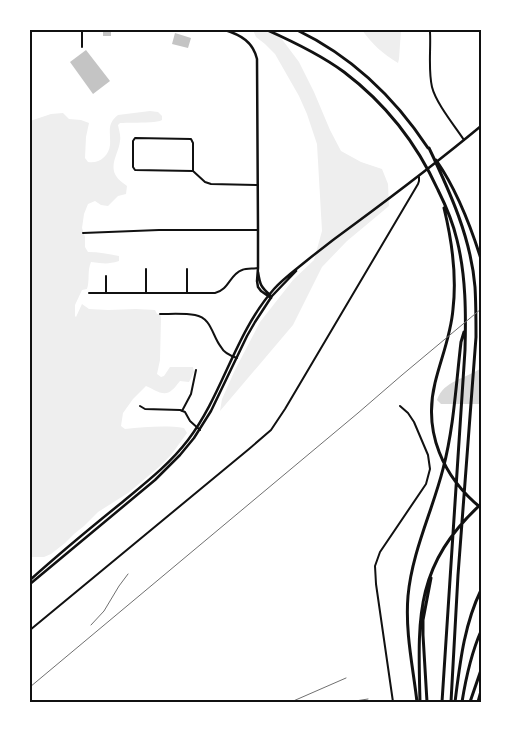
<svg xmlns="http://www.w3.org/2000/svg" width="511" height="732" viewBox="0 0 511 732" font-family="Figtree,sans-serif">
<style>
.green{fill:#eee}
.water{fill:#d9d9d9}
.building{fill:#c4c4c4}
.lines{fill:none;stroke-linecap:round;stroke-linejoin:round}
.minor{stroke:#111;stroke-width:2}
.secondary{stroke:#111;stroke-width:2.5}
.motorway{stroke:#111;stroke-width:3}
.rail{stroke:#707070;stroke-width:1}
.neatline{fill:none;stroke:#111;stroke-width:2}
</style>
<rect width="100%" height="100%" fill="#fff"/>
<path class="green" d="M 253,30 L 275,30 L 299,62 L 314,92 L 330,130 L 341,151 L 361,162 L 382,169 L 388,184 L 389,206 L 347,241 L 322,267 L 293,325 L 220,411 L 222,399 L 235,370 L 260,322 L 293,280 L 314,260 L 322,231 L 317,144 L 307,114 L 299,96 L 275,54 L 265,44 L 256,37 Z
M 362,30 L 401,30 L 399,59 L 398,63 C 383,54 372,44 362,30 Z
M 150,111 L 158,112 L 162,116 L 162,120 C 155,124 130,122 120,123 L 118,125 C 119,130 121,136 120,141 C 119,152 110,163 115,174 C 117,179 123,183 127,186 L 126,194 L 118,196 L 108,206 L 101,205 L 95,201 L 88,204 L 84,214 L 82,228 L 85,237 L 85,247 L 88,252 C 99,252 108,254 119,256 L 119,261 C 106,265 103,263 91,262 C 87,271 90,280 87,289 L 82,290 L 75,305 L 75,316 L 76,317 L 82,304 L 89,309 L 108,310 L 136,309 L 155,310 L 157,314 L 160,314 L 161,318 L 160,360 L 157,374 L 161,377 L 164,376 L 170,367 L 193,367 L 194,372 L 189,382 L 180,381 C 177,384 175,388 172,390 C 164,398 154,389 146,386 L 133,399 L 123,413 L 121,426 L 125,429 C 144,427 166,425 184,428 L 187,433 L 171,455 L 159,467 L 128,493 L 98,512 L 84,526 L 74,534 L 65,543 L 51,554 L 44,557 L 30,557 L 30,121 L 51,114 L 63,113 L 69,119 L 81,120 L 89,123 L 86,137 L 85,158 L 88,162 C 99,164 109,156 110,145 C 111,133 106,124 118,115 Z"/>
<path class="water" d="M 481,368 L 481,404 L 441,404 L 437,400 C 444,380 466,379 481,368 Z"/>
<path class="building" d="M 103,30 L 111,30 L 111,36 L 103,36 Z
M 175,33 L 191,38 L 188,48 L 172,44 Z
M 86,50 L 110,81 L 93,94 L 70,62 Z"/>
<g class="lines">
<path class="minor" d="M 430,32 C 431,49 428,70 432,87 C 436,103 454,125 464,140
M 82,47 L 82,30
M 135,138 L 191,139 L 193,143 L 193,171 L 135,170 L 133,167 L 133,141 Z
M 193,171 L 205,182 L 211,184 L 258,185
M 83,233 L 159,230 L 258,230
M 106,276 L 106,293
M 89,293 L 215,293 C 229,290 230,274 242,270 C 247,268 253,269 258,268
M 146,293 L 146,269
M 187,293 L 187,269
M 160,314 C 171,314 184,313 195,315 C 212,318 212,336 221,347 C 224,353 231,356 237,358
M 140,406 L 145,409 L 180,410 L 185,412 L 190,421 L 200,430
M 182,411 L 191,394 L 196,370
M 30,630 L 249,449 L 271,430 L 285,409 L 418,184 L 419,181 L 419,177
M 393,702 L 376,584 L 375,566 L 380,552 L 426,484 L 430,469 L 428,455 L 414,422 L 408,413 L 400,406"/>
<path class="secondary" d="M 225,30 C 241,35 253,42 257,59 L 258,230 L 258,268 L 257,281 L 258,287 L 261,291 L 271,298
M 258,272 C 260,285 261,287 270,295
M 30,580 C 59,554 89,529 120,504 C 144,484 169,465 188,440 C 223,394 235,333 274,289 C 283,279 294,271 305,262 C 321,249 338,236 356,223 C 398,192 440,160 481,126
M 30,584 L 155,480 L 180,455 L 194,438 L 211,411 L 247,336 L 255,322 L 272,296 L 296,271"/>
<path class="motorway" d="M 267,30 C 294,42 321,55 344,72 C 385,103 417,144 438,190 C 446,206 453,223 457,240 C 466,276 466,314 465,350 L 442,702
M 297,30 C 351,56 395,98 428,148
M 429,148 C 450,192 471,238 475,287 C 476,304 476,320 476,337 L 458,575 L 451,702
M 436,160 C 457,190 470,224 481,259
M 444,208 C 452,241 457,275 453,309 C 451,335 441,358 435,383 C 423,432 443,477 481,508
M 417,702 C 413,667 405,632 408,596 C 412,552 432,512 443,469 C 454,427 456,384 461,342 L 464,332
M 420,702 C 418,618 414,566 481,504
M 427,702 L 423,635 L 423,620 L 431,578
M 455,702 C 460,663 464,625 481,590
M 462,702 C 466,677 471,654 481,631
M 470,702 L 481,670
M 478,702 L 481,691"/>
<path class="rail" d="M 91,625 L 104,611 L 119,586 L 128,574
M 30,687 L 358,413 L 402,375 L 481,309
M 291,702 L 346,678
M 349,702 L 368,699"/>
</g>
<rect width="511" height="732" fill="none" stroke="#ffffff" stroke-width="62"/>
<rect x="31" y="31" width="449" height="670" class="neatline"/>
</svg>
